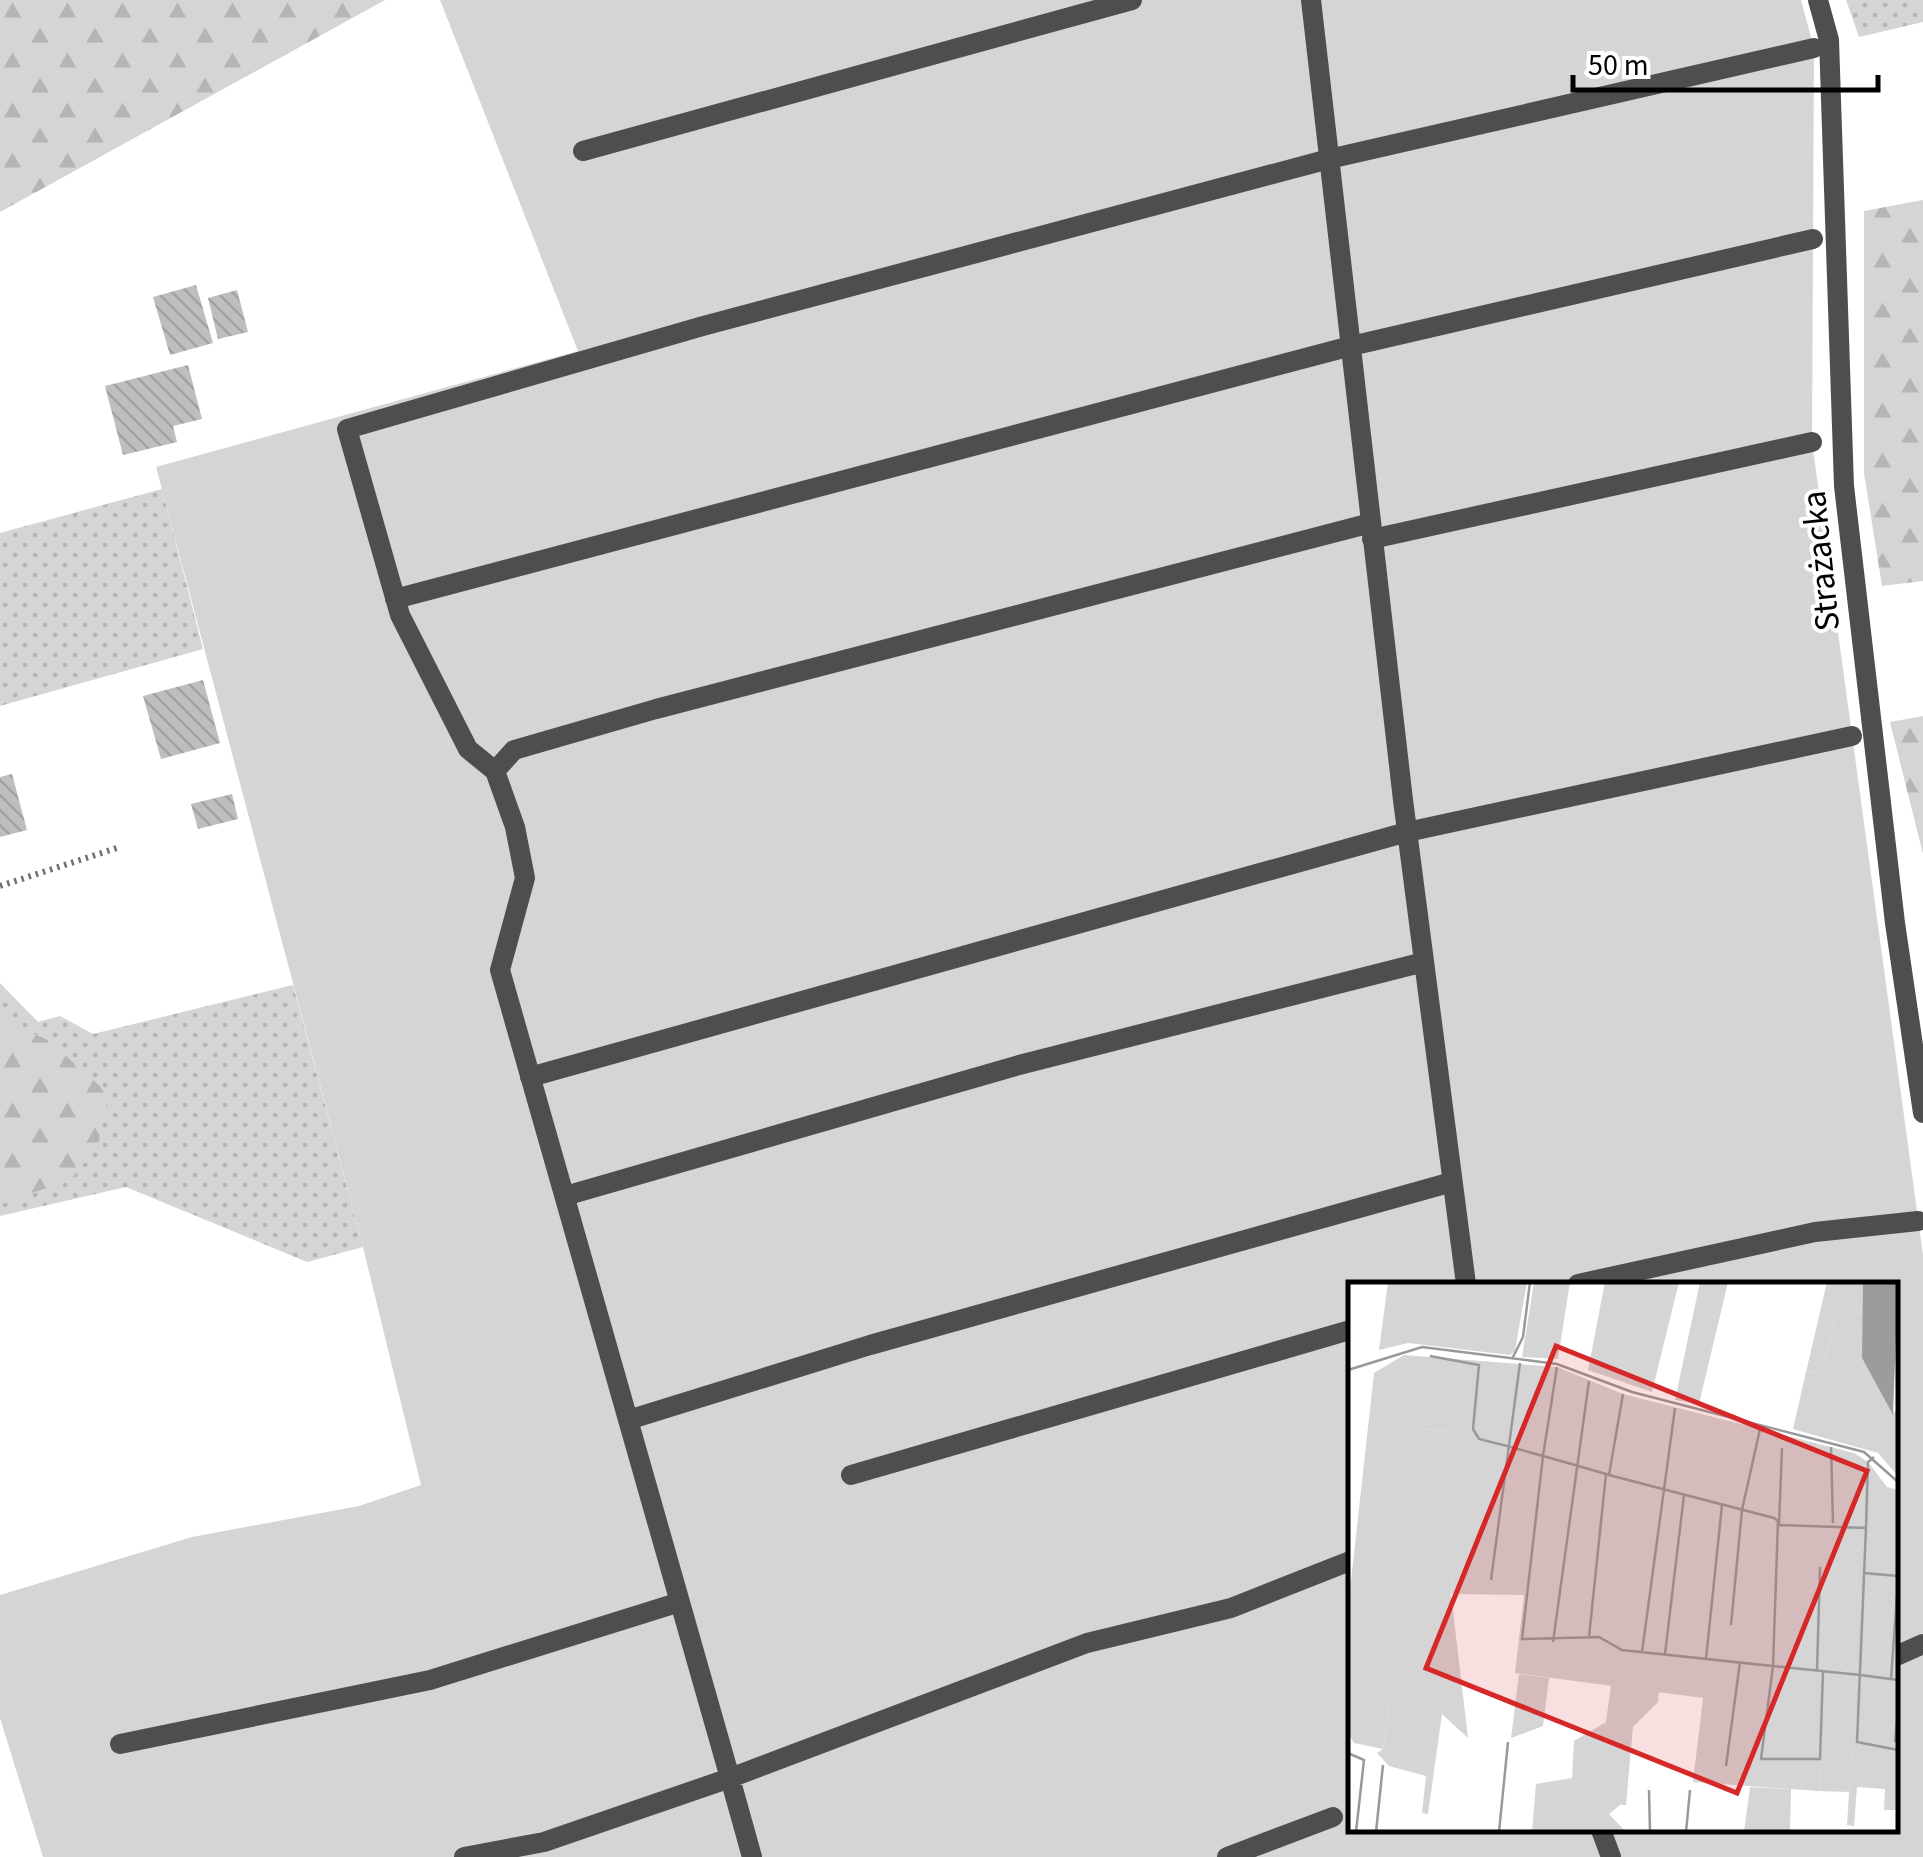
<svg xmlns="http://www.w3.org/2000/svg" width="1923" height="1857" viewBox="0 0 1923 1857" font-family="'Source Sans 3',sans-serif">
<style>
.grass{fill:url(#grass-dots)}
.forest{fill:url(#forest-firs)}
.garden{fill:#d5d5d5;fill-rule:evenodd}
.building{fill:url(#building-back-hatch)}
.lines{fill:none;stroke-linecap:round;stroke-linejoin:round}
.path{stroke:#707070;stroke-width:6;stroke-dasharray:2.5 5;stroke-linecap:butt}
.service{stroke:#4e4e4e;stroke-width:20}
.minor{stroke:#4e4e4e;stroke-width:20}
.labels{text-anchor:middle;stroke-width:8;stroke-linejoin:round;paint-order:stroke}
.street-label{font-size:35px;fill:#000;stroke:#fff}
.inset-road{fill:none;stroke:#999;stroke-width:2.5}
.view{fill:#d62828;fill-opacity:0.15;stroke:#d62828;stroke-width:5}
.inset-edge{fill:none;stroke:#000;stroke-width:5}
</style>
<defs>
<pattern id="grass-dots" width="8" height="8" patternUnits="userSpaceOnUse" patternTransform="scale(2.5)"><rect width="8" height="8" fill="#d5d5d5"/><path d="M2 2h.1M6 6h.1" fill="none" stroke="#b5b5b5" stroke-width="1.8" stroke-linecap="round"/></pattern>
<pattern id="forest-firs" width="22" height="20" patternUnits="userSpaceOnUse" patternTransform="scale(2.5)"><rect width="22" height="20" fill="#d5d5d5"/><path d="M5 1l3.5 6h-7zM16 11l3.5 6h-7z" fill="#b5b5b5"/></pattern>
<pattern id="building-back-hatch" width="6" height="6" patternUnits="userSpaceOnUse" patternTransform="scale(2.5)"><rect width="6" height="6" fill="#bebebe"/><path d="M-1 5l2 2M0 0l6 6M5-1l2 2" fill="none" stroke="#a2a2a2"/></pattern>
</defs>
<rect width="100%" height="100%" fill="#fff"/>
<path class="grass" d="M 1846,0 L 1923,0 L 1923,22 L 1859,37 Z
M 162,489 L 203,649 L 0,706 L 0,533 Z
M 0,983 L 38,1022 L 60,1016 L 93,1034 L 293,985 L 363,1247 L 307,1262 L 126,1187 L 0,1216 Z"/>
<path class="forest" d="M 0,0 L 385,0 L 0,212 Z
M 1923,200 L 1923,581 L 1882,586 L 1864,473 L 1864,211 Z
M 1923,716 L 1923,854 L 1890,722 Z
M 0,1019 L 48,1040 L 109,1094 L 98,1145 L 70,1180 L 0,1204 Z"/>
<path class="garden" d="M 440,0 L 1801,0 L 1814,48 L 1812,442 L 1923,1255 L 1923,1857 L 43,1857 L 0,1718 L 0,1595 L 192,1537 L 359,1506 L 421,1485 L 363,1247 L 156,467 L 578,351 ZM 1350,1284 L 1896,1284 L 1896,1830 L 1350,1830 Z"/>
<path class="building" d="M 196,285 L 213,343 L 170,355 L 153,297 Z
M 237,290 L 248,332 L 218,339 L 208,298 Z
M 188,365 L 202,419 L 173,426 L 177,442 L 123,455 L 105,386 Z
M 203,680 L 220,743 L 161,759 L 143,696 Z
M 12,774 L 27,830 L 0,837 L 0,777 Z
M 232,794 L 238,819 L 198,829 L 191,804 Z"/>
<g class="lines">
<path class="path" d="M 0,886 L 120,847"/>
<path class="service" d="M 1311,0 L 1403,800 L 1466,1284
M 583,151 L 1132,0
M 1372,539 L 1812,442
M 395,599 L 1351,346 L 1813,239
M 495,771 L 514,750 L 656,709 L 1371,523
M 530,1077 L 1407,832 L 1852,736
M 565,1196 L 1019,1065 L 1424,962
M 1578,1284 L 1815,1232 L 1918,1221
M 628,1420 L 870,1345 L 1452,1182
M 851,1475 L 1350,1330
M 1350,1561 L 1231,1608 L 1087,1643 L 730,1778 L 500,970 L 525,878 L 515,827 L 495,771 L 468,749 L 400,615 L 347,429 L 703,326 L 1329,159 L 1814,48
M 1896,1656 L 1923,1644
M 120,1744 L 430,1680 L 680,1602
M 1601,1830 L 1611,1857
M 464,1857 L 544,1842 L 730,1778 L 752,1857
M 1227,1857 L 1333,1817"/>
<path class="minor" d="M 1818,0 L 1829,40 L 1844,486 L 1895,923 L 1923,1113"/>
</g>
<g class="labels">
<g class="street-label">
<text transform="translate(1820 561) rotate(-96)" y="12">Strażacka</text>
</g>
</g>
<g transform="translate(1348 1282)">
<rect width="550" height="550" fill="#fff"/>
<path d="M 40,0 L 179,0 L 167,69 L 162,73 L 60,61 L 31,68 ZM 186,0 L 222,0 L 210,77 L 174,75 ZM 498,24 L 517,34 L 514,76 L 545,133 L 525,146 L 513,142 L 485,100 L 487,159 L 445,147 L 458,90 L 474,89 L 488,35 ZM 171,392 L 201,396 L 195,444 L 163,456 ZM 263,403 L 311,409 L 310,420 L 285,445 L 278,523 L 252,521 L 252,550 L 184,550 L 188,502 L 224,496 L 226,459 L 258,440 ZM 504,465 L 550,470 L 550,528 L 536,528 L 537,507 L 509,505 L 506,544 L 499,543 ZM 402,505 L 443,507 L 442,550 L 396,550 Z" fill="#d5d5d5"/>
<path d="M 257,0 L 331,0 L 304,110 L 240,88 ZM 352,0 L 380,0 L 351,122 L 327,118 ZM 479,0 L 515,0 L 517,34 L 498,24 L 488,35 L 474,89 L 458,90 ZM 484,100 L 512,101 L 513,142 L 525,146 L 550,127 L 550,194 L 530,171 L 487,159 ZM 76,147 L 122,152 L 103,312 L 120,456 L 94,432 L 80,532 L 74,531 L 78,494 L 41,484 L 29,471 L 35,467 ZM 269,442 L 280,454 L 280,470 L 268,492 L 272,523 L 261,532 L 278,550 L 222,550 L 230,484 L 242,462 ZM 473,483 L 503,485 L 501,510 L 471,509 Z" fill="#d5d5d5"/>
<path d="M 56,73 L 209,85 L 275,112 L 506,171 L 520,180 L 539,205 L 550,208 L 550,470 L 504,466 L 503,485 L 473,484 L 471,509 L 345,500 L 355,416 L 167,391 L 176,313 L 103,312 L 121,152 L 77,147 L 35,467 L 6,461 L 0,451 L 0,326 L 26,91 Z" fill="#d5d5d5"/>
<path d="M 515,0 L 550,0 L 545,133 L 514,76 Z" fill="#9c9c9c"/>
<path class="inset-road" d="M 82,74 L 131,83 L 125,147 L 131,157 L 159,164 L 195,174 L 227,183 L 258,192 L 261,193 L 307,205 L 426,236 L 430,239 L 425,384 L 274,368 L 251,355 L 174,357 L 195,174 L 209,85M 164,77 L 175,55 L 182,0M 0,88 L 74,65 L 209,82 L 284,110 L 516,170 L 550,200M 483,165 L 485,241M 434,166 L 431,243 L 518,246 L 509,460 L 550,468M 261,193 L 275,112M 518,246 L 520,180 L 526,175M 516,291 L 550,294M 143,298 L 172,81M 383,343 L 394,228 L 412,147M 241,355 L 258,192M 205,360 L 241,99M 294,370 L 327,126M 317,372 L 336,213M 358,377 L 374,223M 469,389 L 472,285M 475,389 L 472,477 L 413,477 L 425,384 L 512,393 L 550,398M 543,397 L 549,313M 547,460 L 550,428M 0,471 L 16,478 L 8,550M 378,484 L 392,380M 301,508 L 302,550M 28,550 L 35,483M 151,550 L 160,460M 338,550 L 342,508"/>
<path class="view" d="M 208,64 L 519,189 L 389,511 L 78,386 Z"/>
<rect width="550" height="550" class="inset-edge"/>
</g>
<path d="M1573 75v15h305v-15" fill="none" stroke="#000000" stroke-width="5"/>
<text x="1588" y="75" font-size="30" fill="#000000" stroke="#ffffff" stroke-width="8" paint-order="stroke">50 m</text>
</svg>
